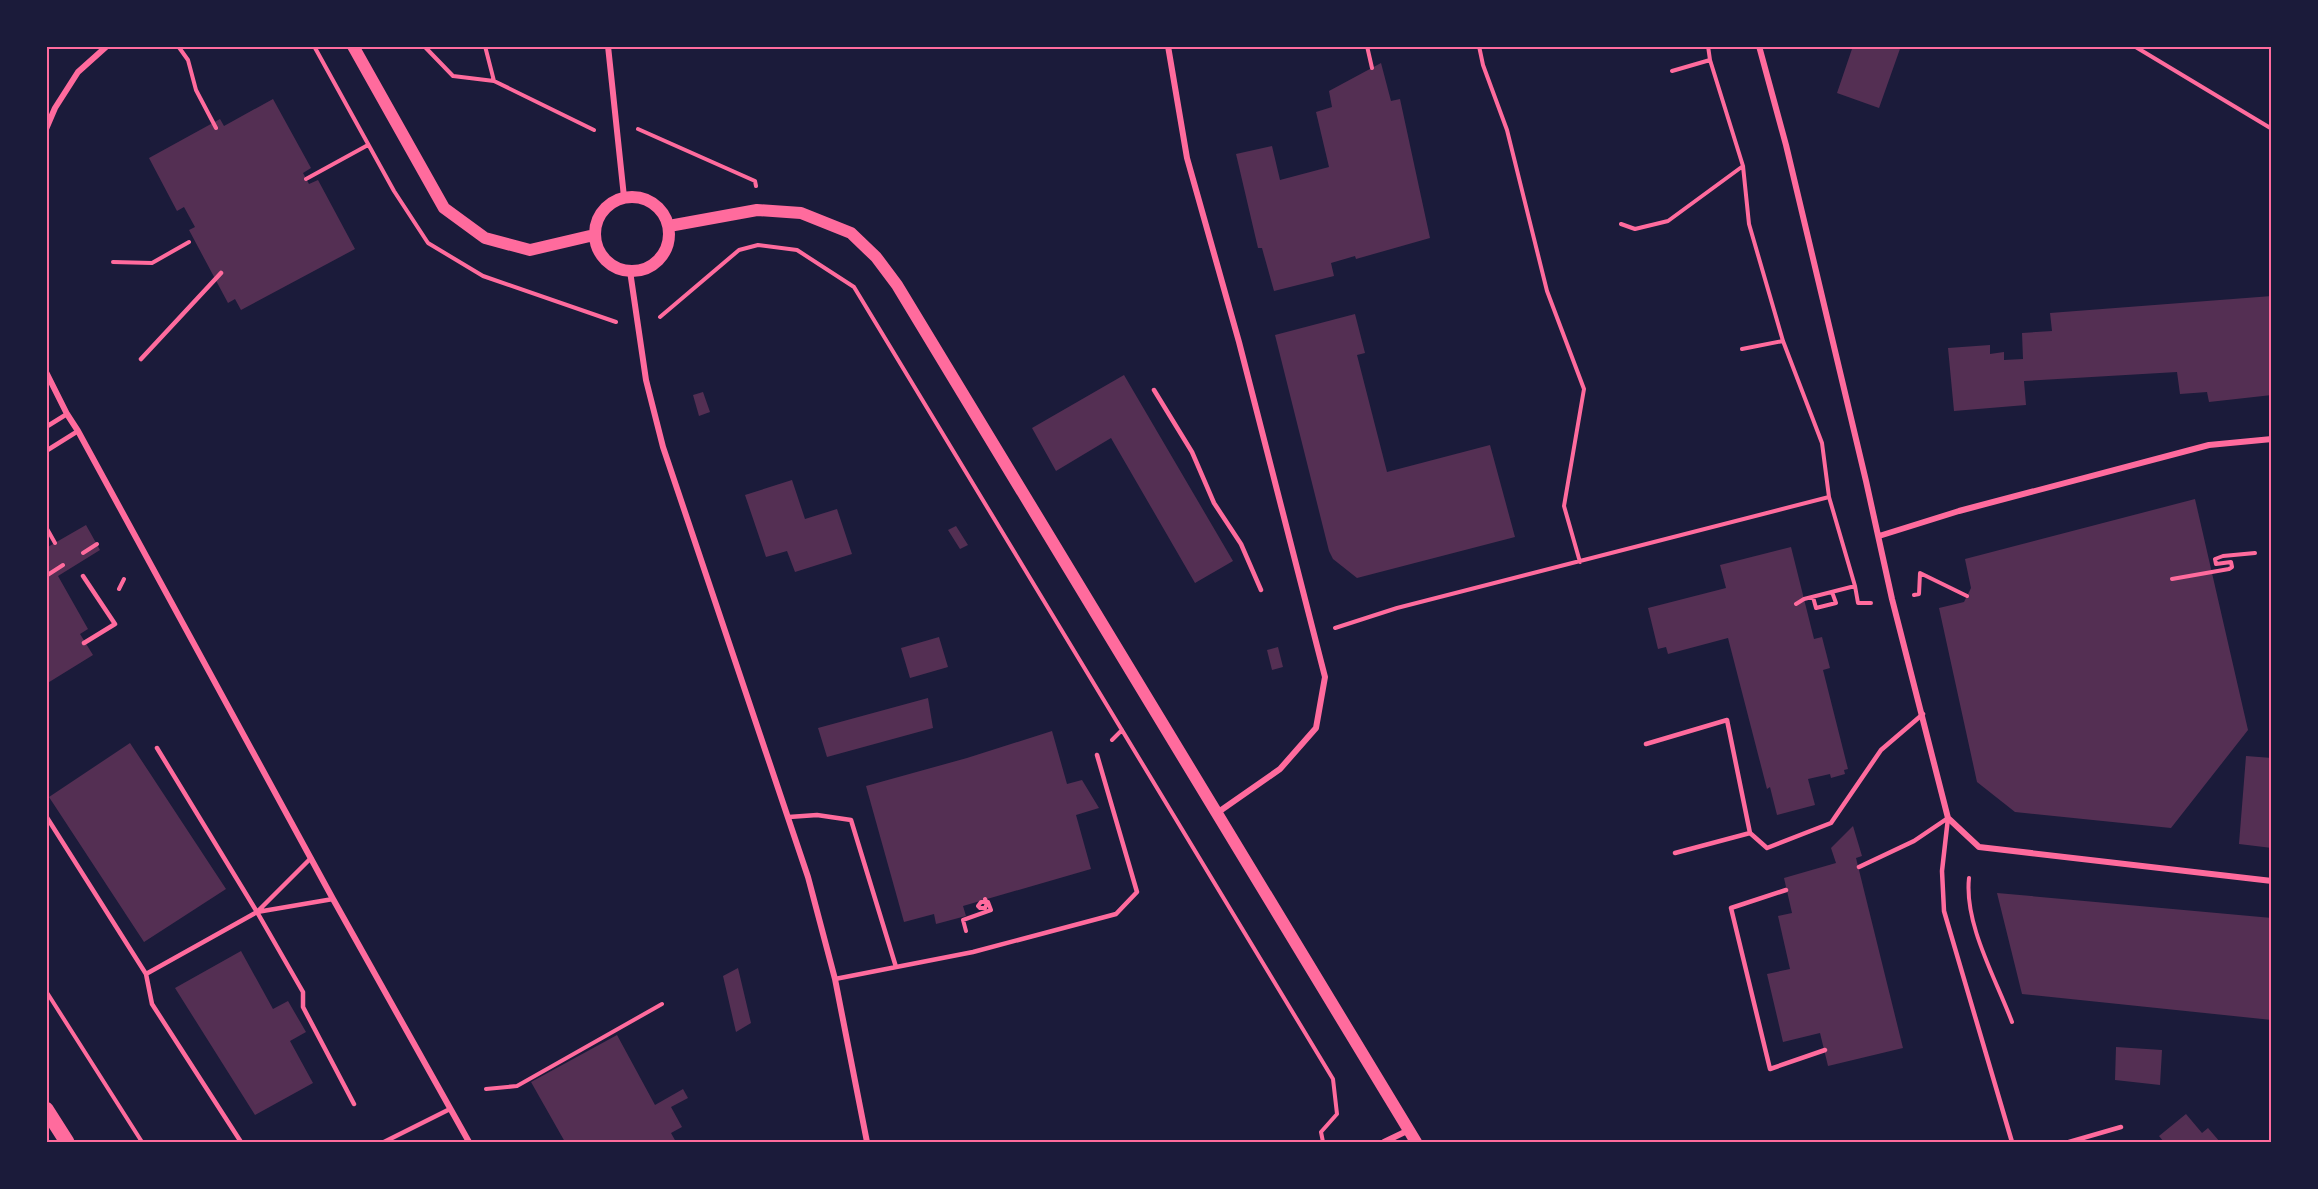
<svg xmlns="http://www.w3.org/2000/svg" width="2318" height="1189" viewBox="0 0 2318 1189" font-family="'Playfair Display',serif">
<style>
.building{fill:#542f53}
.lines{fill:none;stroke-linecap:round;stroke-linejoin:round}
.path{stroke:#ff6b9d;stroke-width:4}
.service{stroke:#ff6b9d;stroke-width:4.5}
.minor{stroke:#ff6b9d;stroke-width:6}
.secondary{stroke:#ff6b9d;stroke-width:12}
.primary{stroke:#ff6b9d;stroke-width:15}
.neatline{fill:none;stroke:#ff6b9d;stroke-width:2}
</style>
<rect width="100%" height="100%" fill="#1b1b3a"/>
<path class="building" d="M 1853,46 L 1901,46 L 1879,108 L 1837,93 Z
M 1381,63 L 1391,101 L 1400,99 L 1430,238 L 1356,259 L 1355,256 L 1331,263 L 1334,276 L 1274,291 L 1262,248 L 1258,248 L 1236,154 L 1272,146 L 1280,180 L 1329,167 L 1316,112 L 1332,107 L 1329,91 Z
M 273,99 L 311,168 L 303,173 L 309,184 L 318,180 L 355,249 L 241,310 L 235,299 L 228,303 L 189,230 L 195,227 L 184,207 L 177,211 L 149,158 L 220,119 L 224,126 Z
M 2272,296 L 2272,395 L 2209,402 L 2207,392 L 2180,394 L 2177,372 L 2024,381 L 2026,405 L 1954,411 L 1948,348 L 1990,345 L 1990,354 L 2004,352 L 2004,360 L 2023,359 L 2022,333 L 2052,331 L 2050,313 Z
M 1355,314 L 1365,353 L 1357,355 L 1387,472 L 1490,445 L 1515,537 L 1357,578 L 1333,559 L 1329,551 L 1275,335 Z
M 1124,375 L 1233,561 L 1195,583 L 1111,438 L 1056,471 L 1032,428 Z
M 703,392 L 710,412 L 699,416 L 693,395 Z
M 792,480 L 805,519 L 837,509 L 852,554 L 795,572 L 787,551 L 766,557 L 745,495 Z
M 2195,499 L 2248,730 L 2171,828 L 2015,812 L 1977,782 L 1939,608 L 1964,602 L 1971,588 L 1965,559 Z
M 86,525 L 100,550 L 58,576 L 88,629 L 80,634 L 93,655 L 46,684 L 46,548 Z
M 956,526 L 968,545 L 960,549 L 948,530 Z
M 1791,547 L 1814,639 L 1822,637 L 1830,668 L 1823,670 L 1848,769 L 1844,770 L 1845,774 L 1831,778 L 1830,774 L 1808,779 L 1815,805 L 1777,815 L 1770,787 L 1767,789 L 1728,638 L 1668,654 L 1666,647 L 1658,649 L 1648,608 L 1726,588 L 1720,565 Z
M 939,637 L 948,667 L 910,678 L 901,648 Z
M 1278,647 L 1283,667 L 1272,670 L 1267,650 Z
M 928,698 L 933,728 L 827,757 L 818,728 Z
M 1052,731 L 1067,784 L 1082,780 L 1099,808 L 1076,815 L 1091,869 L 963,906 L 966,916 L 936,924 L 934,914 L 904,922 L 866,786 L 967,758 Z
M 130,743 L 226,889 L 144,942 L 49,797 Z
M 2246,756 L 2272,758 L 2272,848 L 2239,844 Z
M 1853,826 L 1862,856 L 1856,858 L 1903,1048 L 1828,1066 L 1820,1033 L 1783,1042 L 1767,974 L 1790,969 L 1778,916 L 1792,913 L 1784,878 L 1836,863 L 1831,848 Z
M 1997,893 L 2272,918 L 2272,1020 L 2022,994 Z
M 241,951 L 273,1009 L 288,1001 L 306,1032 L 290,1041 L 313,1083 L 255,1115 L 175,988 Z
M 738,968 L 751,1023 L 736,1032 L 723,976 Z
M 617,1035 L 655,1105 L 683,1089 L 688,1098 L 671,1107 L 682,1127 L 671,1133 L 676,1142 L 565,1142 L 531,1082 Z
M 2116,1047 L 2162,1050 L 2160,1085 L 2115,1080 Z
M 2186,1114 L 2202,1133 L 2208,1128 L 2220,1142 L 2164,1142 L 2159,1136 Z"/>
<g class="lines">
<path class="path" d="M 178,46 L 188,60 L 196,90 L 216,128
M 314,46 L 394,191 L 428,243 L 483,276 L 616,322
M 424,46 L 453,76 L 494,81 L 594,130
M 485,46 L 494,81
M 1367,46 L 1372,68
M 1479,46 L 1483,65 L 1507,130 L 1547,291 L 1584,389 L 1564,506 L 1580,562
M 1708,46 L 1710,60 L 1743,166 L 1749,224 L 1783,341 L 1822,443 L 1829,497
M 2134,46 L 2272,129
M 1672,71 L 1710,60
M 638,129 L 755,181 L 756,186
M 306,179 L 368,145
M 1621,224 L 1635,229 L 1668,221 L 1743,166
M 113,262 L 152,263 L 189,242
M 660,317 L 739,250 L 758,245 L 797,250 L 854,287 L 1333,1079 L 1337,1114 L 1321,1132 L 1323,1142
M 1742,349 L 1783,341
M 46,527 L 55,543
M 83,553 L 97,544
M 46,576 L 63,565
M 2172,579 L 2229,569 L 2232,567 L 2231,562 L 2216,564 L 2215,559 L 2223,556 L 2255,553
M 119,589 L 124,579
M 1914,595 L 1919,594 L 1920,573 L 1967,596
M 1813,597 L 1816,608 L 1836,603 L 1832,592
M 1796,604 L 1804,599 L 1855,586 L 1858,603 L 1871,603
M 1335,628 L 1397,608 L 1829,497 L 1855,586
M 1112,740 L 1122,730
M 1969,878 C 1964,924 1996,979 2012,1022
M 966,931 L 963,920 L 991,910 L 988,902 L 981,902 L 978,906 L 980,908 L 985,908 L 987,903 L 985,899
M 46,991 L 142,1142
M 486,1089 L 517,1086 L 662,1004"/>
<path class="service" d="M 141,359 L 221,273
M 1154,390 L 1192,452 L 1214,503 L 1241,544 L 1261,590
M 46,427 L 67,414
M 46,451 L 78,431
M 83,576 L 115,624 L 84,643
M 1646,744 L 1727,720 L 1750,833 L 1767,848 L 1831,823 L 1881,750 L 1923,714
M 157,748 L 257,912 L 311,858
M 46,816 L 146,974
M 789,817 L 817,815 L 851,820 L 896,967
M 1948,818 L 1942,871 L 1944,911 L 2012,1142
M 1675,853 L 1750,833
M 1859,867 L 1914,841 L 1948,818
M 1786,890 L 1731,908 L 1770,1069 L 1825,1050
M 257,912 L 303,992 L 303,1007 L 354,1104
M 835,979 L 973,952 L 1116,914 L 1137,892 L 1097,755
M 241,1142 L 152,1004 L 146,974 L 257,912 L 333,899
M 384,1142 L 450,1109
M 2069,1142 L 2121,1127"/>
<path class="minor" d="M 608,46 L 624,197
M 1168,46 L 1187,158 L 1239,342 L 1325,677 L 1316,728 L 1280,769 L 1217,813
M 1759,46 L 1786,145 L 1866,481 L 1892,599 L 1948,818 L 1979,847 L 2272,881
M 46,129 L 55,108 L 78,72 L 107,46
M 630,271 L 646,380 L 663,447 L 808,877 L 835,979 L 867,1142
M 46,372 L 67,414 L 78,431 L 333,899 L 469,1142
M 1879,536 L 1959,511 L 2209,445 L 2272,439
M 1384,1142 L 1409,1130"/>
<path class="secondary" d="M 353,46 L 444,208 L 485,238 L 530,250 L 594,235
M595 234a37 37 0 1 1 74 0a37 37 0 1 1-74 0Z
M 669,226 L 757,210 L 801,213 L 851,233 L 876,257 L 897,285 L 1416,1142"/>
<path class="primary" d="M 46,1109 L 67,1142"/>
</g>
<rect width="2318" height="1189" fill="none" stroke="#1b1b3a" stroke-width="96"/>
<rect x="48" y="48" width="2222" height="1093" class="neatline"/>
</svg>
